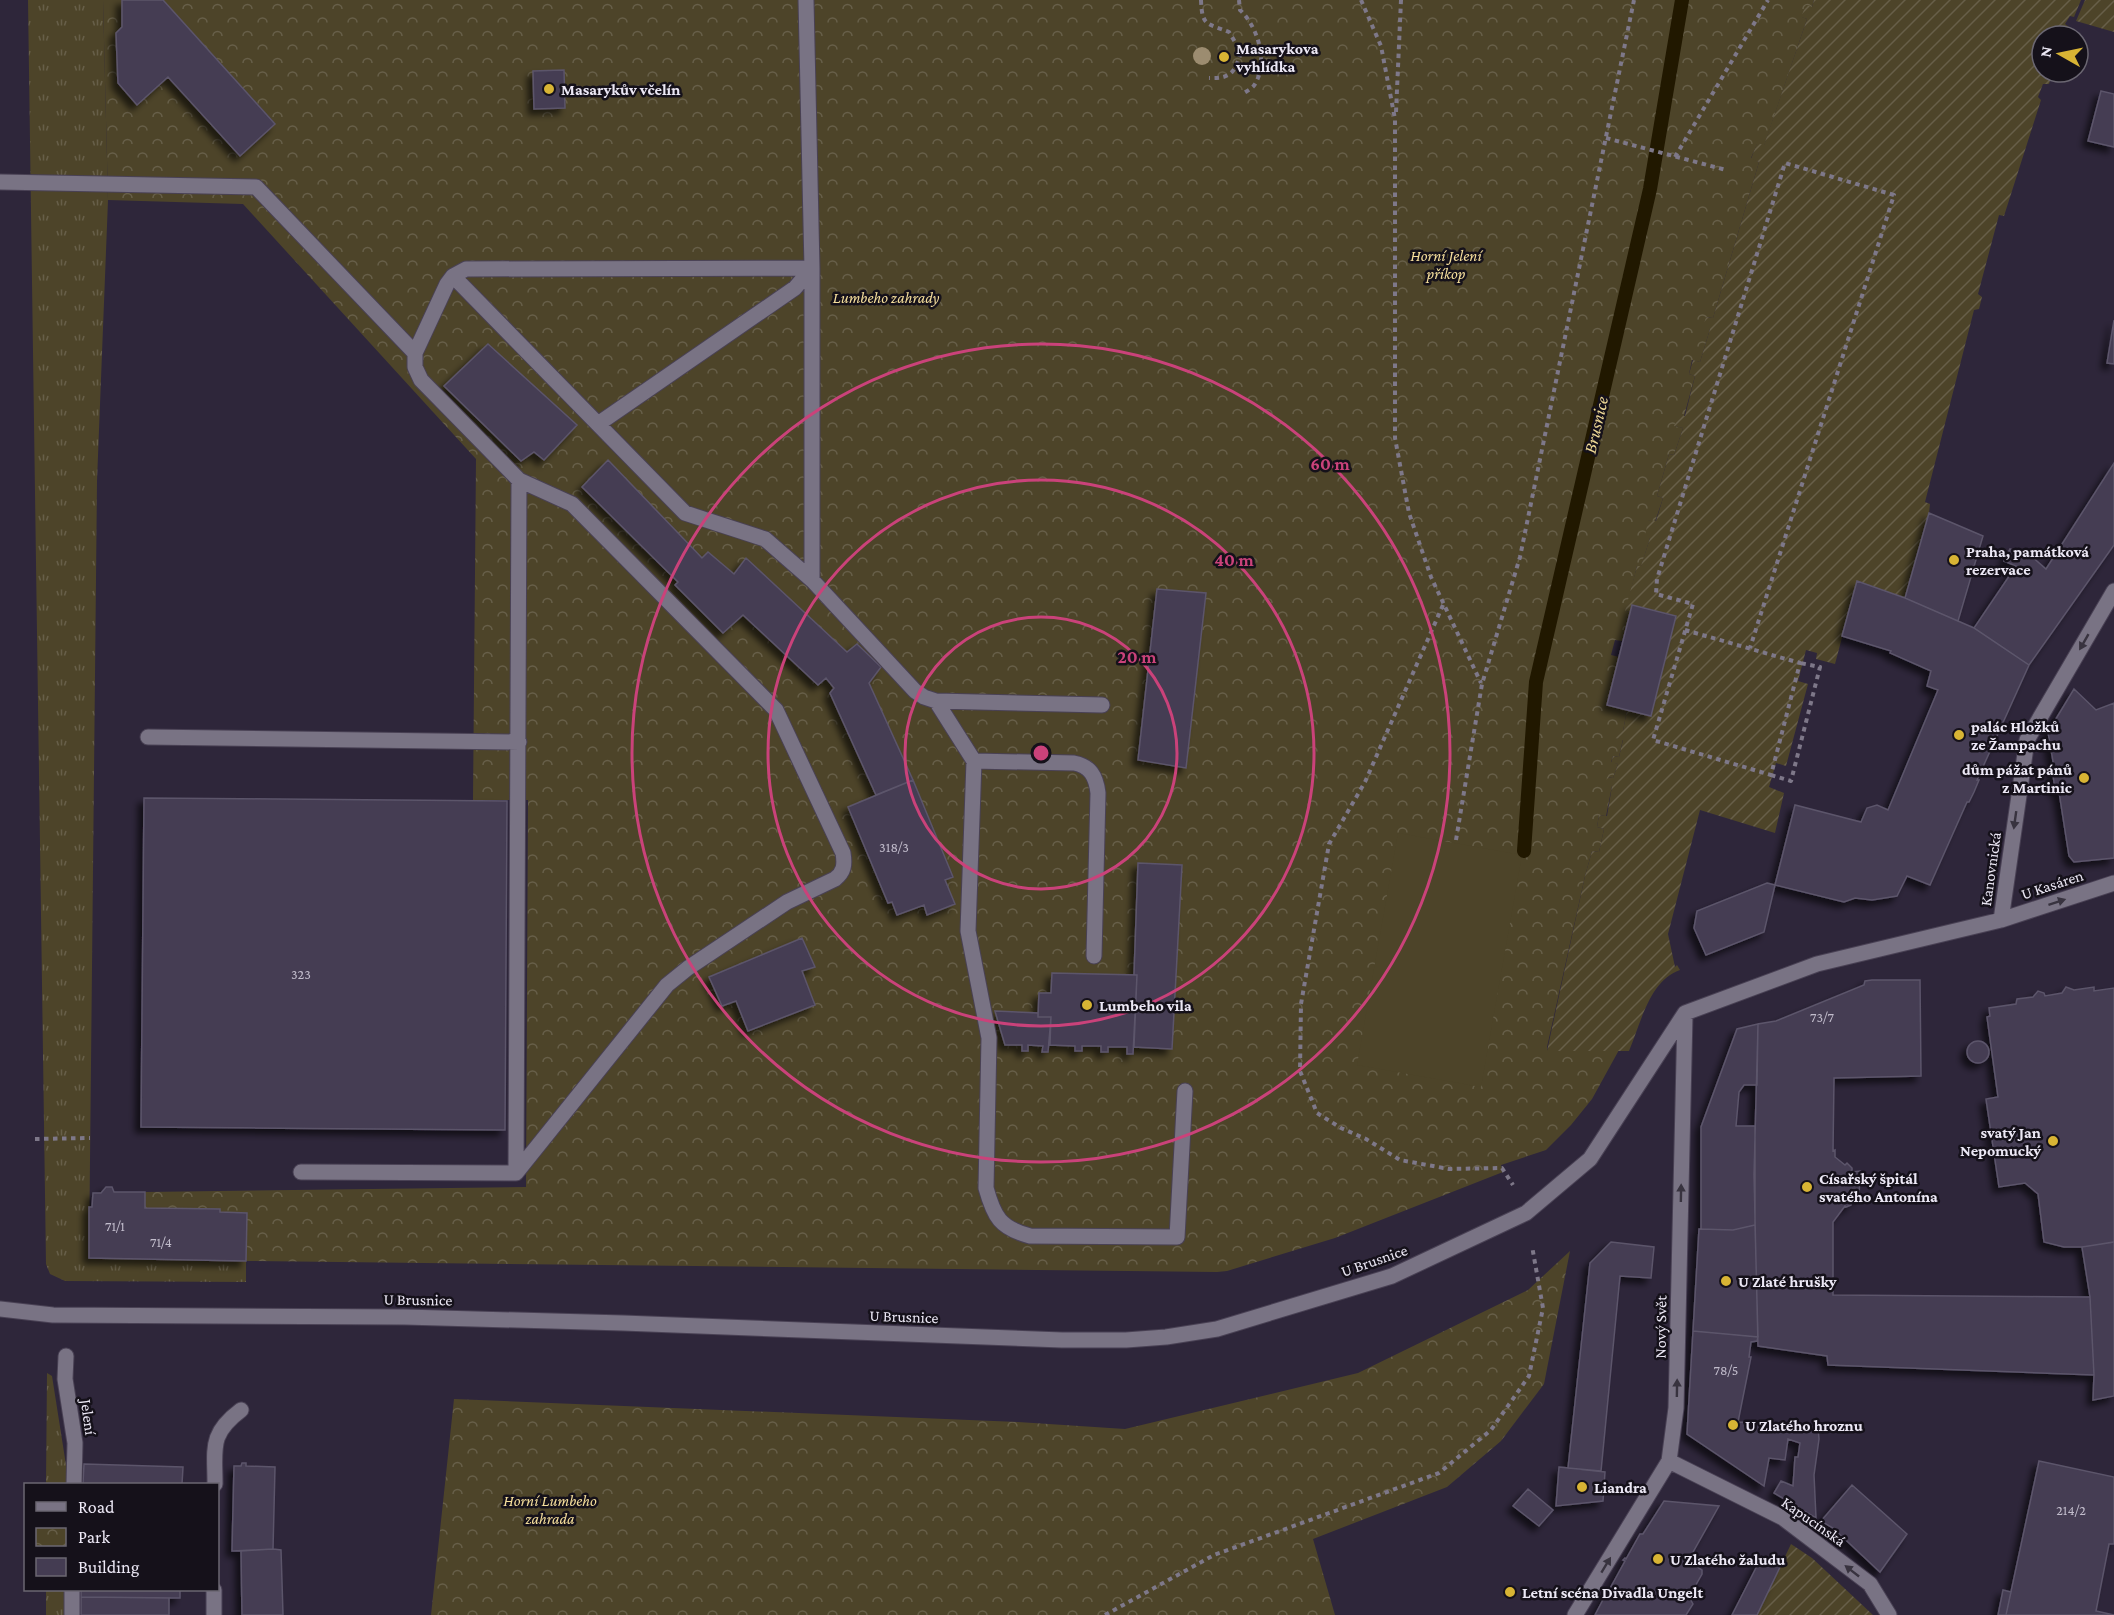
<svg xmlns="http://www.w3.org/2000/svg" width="2114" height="1615" viewBox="0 0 2114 1615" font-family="'Crimson Pro',serif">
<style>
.grass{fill:url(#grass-tufts)}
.park{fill:url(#park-crowns);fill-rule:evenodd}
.garden{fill:url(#garden-furrows)}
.pitch{fill:#4d4429}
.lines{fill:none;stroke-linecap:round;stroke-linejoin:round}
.stream{stroke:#211800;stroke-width:14}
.building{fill:#443c52;stroke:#5c556b;stroke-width:1.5;filter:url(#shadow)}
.minor-casing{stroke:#494154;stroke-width:17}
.path{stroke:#7e7889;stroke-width:4;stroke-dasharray:4.5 4.5;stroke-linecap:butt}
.minor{stroke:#797384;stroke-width:15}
.tree{fill:#9c8c70}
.oneway{fill:#38333f}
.ring{fill:none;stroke:#ca427a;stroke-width:3}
.poi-dot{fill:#d8b434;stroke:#15111a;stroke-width:2}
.labels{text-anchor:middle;stroke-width:5;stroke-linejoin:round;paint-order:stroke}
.number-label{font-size:14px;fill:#c2bdcc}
.poi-label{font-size:16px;font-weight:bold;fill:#ece8f5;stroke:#15111a;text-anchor:start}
.park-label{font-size:16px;font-style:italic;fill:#f6df9c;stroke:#15111a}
.street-label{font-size:16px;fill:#ece8f5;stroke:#15111a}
.water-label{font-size:18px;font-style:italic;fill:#efd996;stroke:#15111a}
.centre{fill:#ca427a;stroke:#15111a;stroke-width:3}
.ring-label{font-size:18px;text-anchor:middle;font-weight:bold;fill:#ca427a;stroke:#15111a;stroke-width:5;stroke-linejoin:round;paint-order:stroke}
</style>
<defs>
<pattern id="grass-tufts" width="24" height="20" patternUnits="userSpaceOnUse" patternTransform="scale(1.5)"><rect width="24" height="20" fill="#4d4429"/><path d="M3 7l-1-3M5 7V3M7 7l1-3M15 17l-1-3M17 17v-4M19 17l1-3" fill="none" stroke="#675f49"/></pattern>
<pattern id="park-crowns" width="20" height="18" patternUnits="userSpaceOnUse" patternTransform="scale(1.5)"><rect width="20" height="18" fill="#4d4429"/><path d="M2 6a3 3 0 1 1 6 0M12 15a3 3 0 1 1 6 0" fill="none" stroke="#675f49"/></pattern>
<pattern id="garden-furrows" width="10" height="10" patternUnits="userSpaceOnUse" patternTransform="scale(1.5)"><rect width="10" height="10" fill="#4d4429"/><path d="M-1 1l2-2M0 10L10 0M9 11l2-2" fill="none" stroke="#675f49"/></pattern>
<filter id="shadow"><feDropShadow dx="-5.5" dy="5.5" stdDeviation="3" flood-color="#0009"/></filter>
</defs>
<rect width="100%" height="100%" fill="#2e263a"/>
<path class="grass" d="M 28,0 L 103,0 L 108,200 L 97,481 L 89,1258 L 246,1261 L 246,1282 L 65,1281 L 50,1274 L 46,1264 Z
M 47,1373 L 52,1376 L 66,1465 L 66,1484 L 46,1484 Z
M 46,1590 L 64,1590 L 64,1615 L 46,1615 Z"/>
<path class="park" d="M 103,0 L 122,0 L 122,27 L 116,33 L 118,83 L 137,105 L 168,77 L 240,156 L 275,123 L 163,0 L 1814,0 L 1812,7 L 1802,17 L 1807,19 L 1764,146 L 1757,144 L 1751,158 L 1759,162 L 1713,318 L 1706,317 L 1710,329 L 1700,362 L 1692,360 L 1689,374 L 1695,376 L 1684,416 L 1675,426 L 1683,428 L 1674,455 L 1669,454 L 1657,496 L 1663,498 L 1655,522 L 1648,520 L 1650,538 L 1641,567 L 1637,566 L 1626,611 L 1630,612 L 1622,641 L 1615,640 L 1611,655 L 1619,657 L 1607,704 L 1627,710 L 1623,731 L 1616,738 L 1623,739 L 1619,757 L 1613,756 L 1611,762 L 1618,764 L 1613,778 L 1608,777 L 1612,786 L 1606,816 L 1599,815 L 1597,827 L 1604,829 L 1599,852 L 1592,851 L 1585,876 L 1547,1047 L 1547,1051 L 1619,1050 L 1592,1099 L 1571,1125 L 1546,1150 L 1501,1165 L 1503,1172 L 1335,1238 L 1227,1271 L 1217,1272 L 246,1261 L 247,1213 L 220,1212 L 219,1209 L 145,1208 L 145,1192 L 526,1187 L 528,800 L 473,800 L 476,459 L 243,204 L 108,200 ZM 564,70 L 565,108 L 535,109 L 533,71 ZM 488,344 L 577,425 L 544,460 L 534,452 L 521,461 L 445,386 ZM 607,461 L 702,558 L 734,574 L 847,652 L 858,644 L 881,667 L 869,683 L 913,780 L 952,877 L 945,880 L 955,904 L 928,915 L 924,905 L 898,915 L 892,902 L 888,903 L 848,808 L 876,795 L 831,693 L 834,688 L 826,678 L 818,685 L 743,615 L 723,633 L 678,582 L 582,487 ZM 1157,589 L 1206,594 L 1186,768 L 1138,759 ZM 1138,863 L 1182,865 L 1172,1049 L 1134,1047 L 1133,1054 L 1127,1054 L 1127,1047 L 1108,1047 L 1108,1052 L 1101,1052 L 1101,1046 L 1082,1046 L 1081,1051 L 1075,1051 L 1075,1046 L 1050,1045 L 1048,1052 L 1043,1052 L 1043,1046 L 1028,1045 L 1028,1051 L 1022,1051 L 1022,1045 L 1038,1017 L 1039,993 L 1051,993 L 1052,973 L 1134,975 ZM 802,939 L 814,967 L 802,971 L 748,1030 L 735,1001 L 722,1006 L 710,976 Z
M 1570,1251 L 1544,1384 L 1501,1441 L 1447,1487 L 1313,1539 L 1335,1615 L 431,1615 L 454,1399 L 1018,1422 L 1125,1429 L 1358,1373 L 1528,1290 Z"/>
<path class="garden" d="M 1814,0 L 2081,0 L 2074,17 L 2070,16 L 2065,24 L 2069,27 L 2066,36 L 2042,36 L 2042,72 L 2053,72 L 2049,84 L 2043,84 L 2038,97 L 2041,100 L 2004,216 L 1999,215 L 1978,294 L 1982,297 L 1979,309 L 1974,310 L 1925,502 L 1930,504 L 1929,513 L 1905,598 L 1857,581 L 1835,664 L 1816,659 L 1817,653 L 1806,650 L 1798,681 L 1808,684 L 1786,766 L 1776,763 L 1769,787 L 1784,793 L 1775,833 L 1700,810 L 1668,934 L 1675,967 L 1677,965 L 1680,970 C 1649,981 1641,1023 1629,1051 L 1547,1051 L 1585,876 L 1592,851 L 1599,852 L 1604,829 L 1597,827 L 1599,815 L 1607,816 L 1612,786 L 1606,785 L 1607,777 L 1613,778 L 1618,764 L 1611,763 L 1613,756 L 1619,757 L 1623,740 L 1615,738 L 1617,729 L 1623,731 L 1627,710 L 1651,716 L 1676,616 L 1632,605 L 1630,612 L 1625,611 L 1637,566 L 1641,566 L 1650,538 L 1645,536 L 1648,520 L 1656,521 L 1663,498 L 1657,496 L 1669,454 L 1674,455 L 1683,428 L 1674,426 L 1678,414 L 1685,416 L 1695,376 L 1689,374 L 1693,360 L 1700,362 L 1710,329 L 1703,327 L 1706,317 L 1713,318 L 1759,162 L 1751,159 L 1757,143 L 1764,145 L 1807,19 L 1801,17 L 1806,5 L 1812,7 Z
M 2085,0 L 2114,0 L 2114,32 L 2076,21 Z
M 1791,1544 L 1812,1558 L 1873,1615 L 1757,1615 Z"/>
<path class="pitch" d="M 1398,833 L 1522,855 L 1481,1087 L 1357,1065 Z"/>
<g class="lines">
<path class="stream" d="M 1524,851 L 1536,682 L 1650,189 L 1682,0"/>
</g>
<path class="building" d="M 122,0 L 163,0 L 275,124 L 240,156 L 168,77 L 137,105 L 118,83 L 116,33 L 122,27 Z
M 564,70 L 565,108 L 534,109 L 533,71 Z
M 2101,91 L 2114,94 L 2114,147 L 2088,141 Z
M 2114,320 L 2114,364 L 2107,363 Z
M 488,344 L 577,425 L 544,460 L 534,452 L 521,461 L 444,386 Z
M 608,460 L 702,558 L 708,552 L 734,574 L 746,558 L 847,652 L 857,644 L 881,667 L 869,683 L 913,780 L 876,795 L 830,693 L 834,688 L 826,678 L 818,685 L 743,615 L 723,633 L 675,585 L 678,582 L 582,487 Z
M 2114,463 L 2114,545 L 2029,665 L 1974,628 L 2016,566 L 2004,561 L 2010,549 L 2030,555 L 2046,569 Z
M 1929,513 L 1983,536 L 1958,621 L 1905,598 Z
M 1857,581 L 1905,598 L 1974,628 L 2029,665 L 1977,780 L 1979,780 L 1974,792 L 1969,802 L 1967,802 L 1930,885 L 1907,876 L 1897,896 L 1872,900 L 1855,898 L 1844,902 L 1775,885 L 1795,805 L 1861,822 L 1867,808 L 1877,805 L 1888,810 L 1938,690 L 1927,686 L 1931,671 L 1890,653 L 1891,651 L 1842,636 Z
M 1157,589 L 1206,593 L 1186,768 L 1138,760 Z
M 1632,605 L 1676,616 L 1651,716 L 1607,705 Z
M 2074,689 L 2096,710 L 2114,703 L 2114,858 L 2074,862 L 2069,856 L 2059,792 L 2055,790 L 2052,767 L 2054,767 L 2048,732 Z
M 913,780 L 953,877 L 945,880 L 955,904 L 927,915 L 924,905 L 897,915 L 892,902 L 888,903 L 848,807 Z
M 144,798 L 507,801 L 505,1130 L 141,1127 Z
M 1138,863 L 1182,865 L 1172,1049 L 1134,1047 L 1137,975 L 1134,975 Z
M 1767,883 L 1775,885 L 1764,932 L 1706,955 L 1694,928 L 1697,911 Z
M 802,938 L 815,967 L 802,971 L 815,1005 L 748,1031 L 736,1001 L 722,1006 L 709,977 Z
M 1052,973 L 1137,975 L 1133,1054 L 1127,1054 L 1127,1047 L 1108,1047 L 1108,1052 L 1101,1052 L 1101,1046 L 1082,1046 L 1082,1051 L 1075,1051 L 1075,1046 L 1050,1045 L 1051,1017 L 1038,1017 L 1039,993 L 1051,993 Z
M 1872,980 L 1920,980 L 1921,1076 L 1834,1078 L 1833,1151 L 1835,1150 L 1835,1157 L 1845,1165 L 1847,1163 L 1852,1168 L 1852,1172 L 1860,1171 L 1859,1199 L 1851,1199 L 1851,1205 L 1846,1207 L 1845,1206 L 1833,1222 L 1833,1295 L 2090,1297 L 2094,1375 L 1828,1365 L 1827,1356 L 1758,1346 L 1754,1175 L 1758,1024 L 1776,1021 L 1864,985 L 1865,981 Z
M 2066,987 L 2074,990 L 2094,987 L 2094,991 L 2114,988 L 2114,1242 L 2082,1247 L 2064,1247 L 2044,1242 L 2038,1194 L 2025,1183 L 1999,1187 L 1986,1099 L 1998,1097 L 1987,1017 L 1990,1016 L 1989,1008 L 2016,1004 L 2017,999 L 2033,997 L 2038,991 L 2044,993 L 2045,996 L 2062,993 Z
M 995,1011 L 1038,1013 L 1038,1017 L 1051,1017 L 1048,1052 L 1042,1052 L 1043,1046 L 1028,1045 L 1028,1051 L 1022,1051 L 1022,1045 L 1005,1045 Z
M 1758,1024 L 1757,1085 L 1744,1085 L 1739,1092 L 1736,1126 L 1755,1126 L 1755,1225 L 1733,1230 L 1701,1229 L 1701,1127 L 1737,1029 Z
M1967 1052a11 11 0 1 1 22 0a11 11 0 1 1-22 0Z
M 106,1187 L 112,1187 L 114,1192 L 145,1192 L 145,1208 L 220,1209 L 220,1212 L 247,1213 L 246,1261 L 89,1258 L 89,1207 L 92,1207 L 93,1193 L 101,1193 Z
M 1755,1225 L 1758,1337 L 1693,1331 L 1699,1229 L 1733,1230 Z
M 1611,1242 L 1654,1247 L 1651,1278 L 1620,1276 L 1601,1471 L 1568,1468 L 1590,1263 Z
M 2114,1242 L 2114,1396 L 2093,1400 L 2094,1375 L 2090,1297 L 2082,1247 Z
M 1693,1331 L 1758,1337 L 1757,1341 L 1751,1342 L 1749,1357 L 1751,1357 L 1738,1422 L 1818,1427 L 1819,1439 L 1814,1475 L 1816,1518 L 1774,1493 L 1781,1481 L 1793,1486 L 1795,1457 L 1798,1457 L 1800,1443 L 1788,1439 L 1785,1460 L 1769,1458 L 1764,1486 L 1687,1434 Z
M 2039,1461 L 2114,1477 L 2114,1544 L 2109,1544 L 2096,1611 L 2114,1615 L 2006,1615 Z
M 242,1463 L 246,1463 L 246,1466 L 275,1467 L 273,1549 L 232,1551 L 234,1466 L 241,1466 Z
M 84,1464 L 183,1467 L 182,1484 L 83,1484 Z
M 1559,1467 L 1605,1472 L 1603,1501 L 1556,1506 Z
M 1852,1485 L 1907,1534 L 1880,1572 L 1833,1528 L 1821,1521 Z
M 1528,1489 L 1553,1510 L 1539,1526 L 1513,1506 Z
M 1664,1501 L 1719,1506 L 1688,1561 L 1702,1570 L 1702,1574 L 1689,1597 L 1693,1604 L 1686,1615 L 1595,1615 L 1606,1594 L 1605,1593 L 1608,1592 L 1625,1561 L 1623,1560 L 1625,1558 L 1626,1559 L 1640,1534 L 1643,1534 Z
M 273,1549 L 281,1550 L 283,1615 L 242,1615 L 241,1551 Z
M 1766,1558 L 1780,1567 L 1757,1615 L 1732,1615 L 1760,1560 Z
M 81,1590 L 180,1590 L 180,1598 L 81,1597 Z
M 2003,1590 L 2011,1592 L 2006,1615 L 1998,1615 Z
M 81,1597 L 169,1598 L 169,1615 L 81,1615 Z"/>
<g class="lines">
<g class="minor-casing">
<path id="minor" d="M 806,0 L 812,268 L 812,580 L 915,691 L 924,697 L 936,701 L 1102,705
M 0,182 L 256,187 L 415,353 L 447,284 L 453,276 L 466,269 L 812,268
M 453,276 L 685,513 L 765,539 L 812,580
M 598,424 L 795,288 L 812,268
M 936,701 L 974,761 L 968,931 L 989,1038 L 986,1188 C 994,1217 1000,1228 1030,1236 L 1177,1237 L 1185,1091
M 148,737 L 519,742
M 974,761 L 1074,763 C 1090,766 1096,776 1098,793 L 1094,956
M 2001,920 L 2027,740 L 2114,591
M 1685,1013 L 1817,964 L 2001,920 L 2114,883
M 301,1172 L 516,1173 L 667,985 L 688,968 L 787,902 L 835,879 C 844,872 845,865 843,853 L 776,710 L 572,504 L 519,480 L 421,380 L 415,367 L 415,353
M 516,1173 L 519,480
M 0,1309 L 53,1315 L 405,1317 L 623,1323 L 1062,1340 L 1126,1340 L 1166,1337 L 1217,1329 L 1392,1276 L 1526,1213 L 1590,1159 L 1685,1013
M 66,1356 L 65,1379 L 75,1443 L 74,1484
M 1669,1461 L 1783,1518 L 1870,1584 L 1889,1615
M 215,1484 C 215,1448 209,1434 241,1410
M 72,1615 L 72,1590
M 214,1615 L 214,1590
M 1575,1615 L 1669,1461 L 1676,1408 L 1685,1015"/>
</g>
<path class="path" d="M 1201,0 C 1202,27 1207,23 1229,32 L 1241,52 C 1235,72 1231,79 1209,78
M 1239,0 L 1240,10 C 1257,26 1269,61 1255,84 C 1253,88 1247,91 1244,93
M 1361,0 L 1381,46 L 1395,119 L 1395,438 L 1409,513 L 1431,577 L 1481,683
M 1241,52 L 1260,52
M 1396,112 L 1401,0
M 1606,138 L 1726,170
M 1675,157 L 1768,0
M 1443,605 L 1365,782 L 1329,844 L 1301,1004 L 1300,1071 L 1317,1113 L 1341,1128 L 1366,1139 L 1400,1160 L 1449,1169 L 1502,1168 L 1513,1185
M 1685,630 L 1800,663 L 1771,775 L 1653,740 L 1693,604 L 1656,594 L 1657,579 L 1785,163 L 1894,195 L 1750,648
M 1771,775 L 1791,781 L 1820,667 L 1800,663
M 1456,840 L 1482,684 L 1520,557 L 1634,0
M 35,1139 L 90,1138
M 1105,1615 L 1214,1555 L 1439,1473 L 1491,1430 L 1529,1376 L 1543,1308 L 1532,1246"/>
<use href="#minor" class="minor"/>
</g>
<circle class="tree" cx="1202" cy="56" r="9"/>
<defs><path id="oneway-solid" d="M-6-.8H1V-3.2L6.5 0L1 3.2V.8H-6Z" transform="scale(1.5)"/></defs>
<g class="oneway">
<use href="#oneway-solid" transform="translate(2084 642) rotate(120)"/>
<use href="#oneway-solid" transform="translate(2015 820) rotate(98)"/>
<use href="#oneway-solid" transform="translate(2057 902) rotate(-18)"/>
<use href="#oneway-solid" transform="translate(1681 1193) rotate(-89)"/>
<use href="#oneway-solid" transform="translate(1677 1388) rotate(-89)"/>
<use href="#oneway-solid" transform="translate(1606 1565) rotate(-59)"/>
<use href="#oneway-solid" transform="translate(1852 1571) rotate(-142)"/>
</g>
<g class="ring">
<circle cx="1041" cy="753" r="136"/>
<circle cx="1041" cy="753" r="273"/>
<circle cx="1041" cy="753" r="409"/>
</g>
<g class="poi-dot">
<circle cx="1224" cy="57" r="6"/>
<circle cx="549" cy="89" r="6"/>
<circle cx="1954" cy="560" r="6"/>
<circle cx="1959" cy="735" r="6"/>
<circle cx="2084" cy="778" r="6"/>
<circle cx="1087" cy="1005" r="6"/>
<circle cx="2053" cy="1141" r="6"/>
<circle cx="1807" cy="1187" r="6"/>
<circle cx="1726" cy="1281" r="6"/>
<circle cx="1733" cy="1425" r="6"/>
<circle cx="1582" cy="1487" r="6"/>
<circle cx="1658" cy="1559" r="6"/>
<circle cx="1510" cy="1592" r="6"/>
</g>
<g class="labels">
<g class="number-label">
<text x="894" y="852">318/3</text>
<text x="301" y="979">323</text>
<text x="1822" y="1022">73/7</text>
<text x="115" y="1231">71/1</text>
<text x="161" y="1247">71/4</text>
<text x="1726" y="1375">78/5</text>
<text x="2071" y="1515">214/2</text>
</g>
<g class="poi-label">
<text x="1236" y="54">Masarykova<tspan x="1236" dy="18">vyhlídka</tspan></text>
<text x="561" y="95">Masarykův včelín</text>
<text x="1966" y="557">Praha, památková<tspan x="1966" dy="18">rezervace</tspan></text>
<text x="1971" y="732">palác Hložků<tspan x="1971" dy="18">ze Žampachu</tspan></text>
<text x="2072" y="775" text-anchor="end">dům pážat pánů<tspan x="2072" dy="18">z Martinic</tspan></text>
<text x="1099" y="1011">Lumbeho vila</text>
<text x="2041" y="1138" text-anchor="end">svatý Jan<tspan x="2041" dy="18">Nepomucký</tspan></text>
<text x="1819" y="1184">Císařský špitál<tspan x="1819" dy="18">svatého Antonína</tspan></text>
<text x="1738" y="1287">U Zlaté hrušky</text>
<text x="1745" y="1431">U Zlatého hroznu</text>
<text x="1594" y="1493">Liandra</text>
<text x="1670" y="1565">U Zlatého žaludu</text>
<text x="1522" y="1598">Letní scéna Divadla Ungelt</text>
</g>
<g class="park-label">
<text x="1446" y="261">Horní Jelení<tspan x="1446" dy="18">příkop</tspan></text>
<text x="886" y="303">Lumbeho zahrady</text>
<text x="550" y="1506">Horní Lumbeho<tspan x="550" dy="18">zahrada</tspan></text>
</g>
<g class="street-label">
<text transform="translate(1990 869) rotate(-82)" y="6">Kanovnická</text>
<text transform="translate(2052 884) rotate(-18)" y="6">U Kasáren</text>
<text transform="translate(1374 1260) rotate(-19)" y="6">U Brusnice</text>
<text transform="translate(418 1299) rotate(1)" y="6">U Brusnice</text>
<text transform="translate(904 1316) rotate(2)" y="6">U Brusnice</text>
<text transform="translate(1660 1327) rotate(-89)" y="6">Nový Svět</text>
<text transform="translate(89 1417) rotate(82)" y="6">Jelení</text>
<text transform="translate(1814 1521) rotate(35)" y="6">Kapucínská</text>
</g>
<g class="water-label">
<text transform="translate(1596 425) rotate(-77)" y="6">Brusnice</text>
</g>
</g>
<circle cx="1041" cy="753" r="9" class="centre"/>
<g class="ring-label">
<text x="1330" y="470">60 m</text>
<text x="1234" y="566">40 m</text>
<text x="1137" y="663">20 m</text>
</g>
<rect x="24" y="1483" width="195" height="108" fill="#15111a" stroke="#6b6772" stroke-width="1.5"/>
<rect x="36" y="1502" width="30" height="9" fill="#797384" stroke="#6b6772" stroke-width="1.5"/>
<text x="78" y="1513" font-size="18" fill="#ece8f5">Road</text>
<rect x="36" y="1528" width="30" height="18" fill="url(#park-crowns)" stroke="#6b6772" stroke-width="1.5"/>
<text x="78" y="1543" font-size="18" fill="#ece8f5">Park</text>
<rect x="36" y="1558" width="30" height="18" fill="#443c52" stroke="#6b6772" stroke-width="1.5"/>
<text x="78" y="1573" font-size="18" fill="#ece8f5">Building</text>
<g transform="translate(2060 54) rotate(279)"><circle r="28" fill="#15111a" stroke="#6b6772" stroke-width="1.5"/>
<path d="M0-4.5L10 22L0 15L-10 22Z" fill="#d8b434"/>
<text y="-9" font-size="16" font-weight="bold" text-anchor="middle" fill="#ece8f5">N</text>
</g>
</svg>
